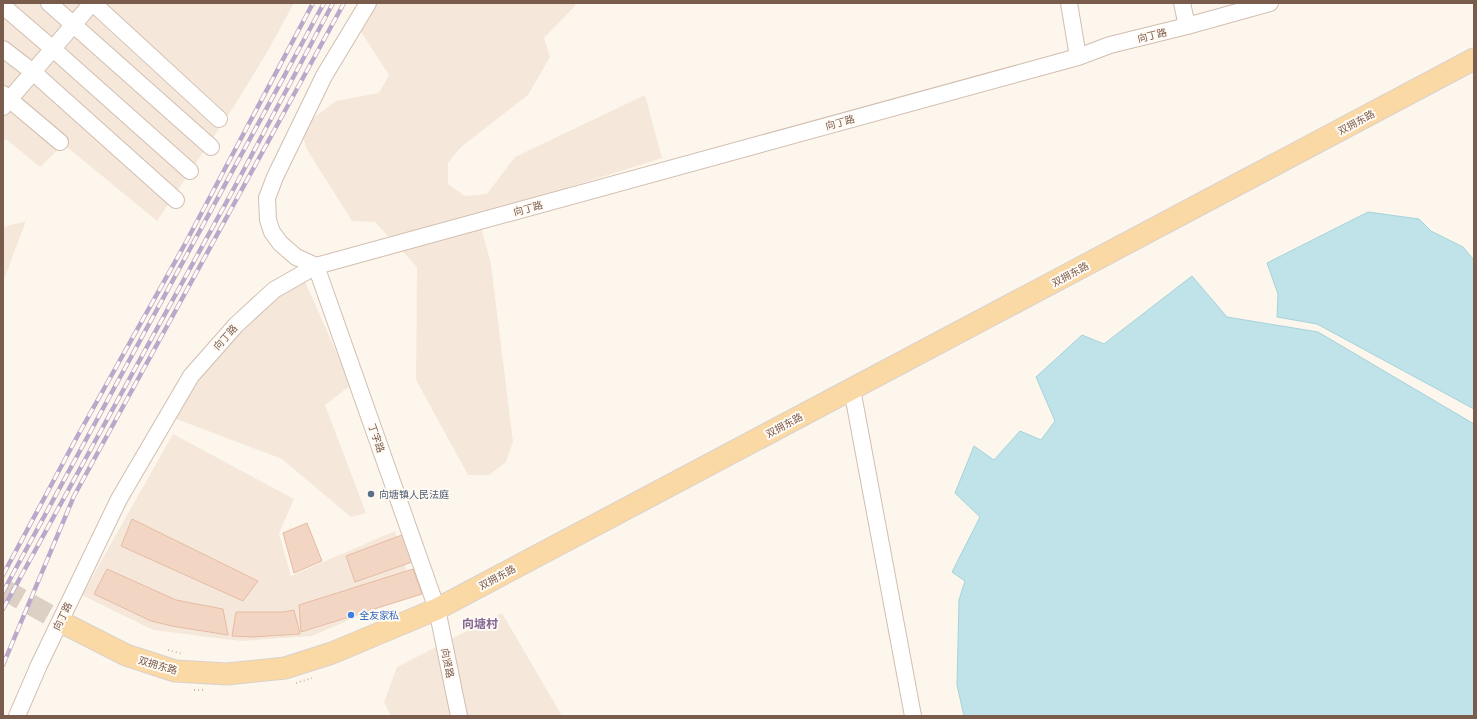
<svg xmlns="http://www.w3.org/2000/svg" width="1477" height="719" viewBox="0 0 1477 719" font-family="'PT Sans','Noto Sans SC',sans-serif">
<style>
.residential{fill:#f5e8da}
.water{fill:#bfe3e8;stroke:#a5d3da}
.building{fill:#f3d5c3;stroke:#e6bba3}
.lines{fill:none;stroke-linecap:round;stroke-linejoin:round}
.major-tunnel{stroke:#dcd0c4;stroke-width:21;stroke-dasharray:21 10;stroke-linecap:butt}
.minor-casing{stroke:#d1beb0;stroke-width:18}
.major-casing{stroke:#dad1cd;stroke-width:23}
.path{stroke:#d9b8a5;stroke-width:2;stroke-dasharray:1 3;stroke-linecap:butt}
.minor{stroke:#fff;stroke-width:16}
.major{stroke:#fbd9a5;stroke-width:21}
.rail-casing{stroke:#b9a8c9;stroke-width:4.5}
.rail{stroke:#fffaf3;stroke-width:3;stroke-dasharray:9;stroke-linecap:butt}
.service-dot{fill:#5c6f8a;stroke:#fffaf3;stroke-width:1.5}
.shop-dot{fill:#3f7fe0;stroke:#fffaf3;stroke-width:1.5}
.labels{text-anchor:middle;stroke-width:4;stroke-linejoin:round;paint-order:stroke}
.street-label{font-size:10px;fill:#7a5c4d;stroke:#fffaf3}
.service-label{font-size:10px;fill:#4e5e75;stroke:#fffaf3;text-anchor:start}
.shop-label{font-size:10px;fill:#366cbe;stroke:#fffaf3;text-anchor:start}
.quarter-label{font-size:12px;font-weight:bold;fill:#846695;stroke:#fffaf3}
</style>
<rect width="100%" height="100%" fill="#fdf6ec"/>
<path class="residential" d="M 3,3 L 294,3 L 266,54 L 233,108 L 157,221 L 67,147 L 66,145 L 59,149 L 40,167 L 6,139 L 3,142 Z
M 357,3 L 576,3 L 574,7 L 544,38 L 550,57 L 528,95 L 461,147 L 448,163 L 448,184 L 465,196 L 487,194 L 515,157 L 645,95 L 662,158 L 487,213 L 480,223 L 491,264 L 513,442 L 506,462 L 489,475 L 468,475 L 416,380 L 417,267 L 375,222 L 352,221 L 306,148 L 301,127 L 336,101 L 379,93 L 389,75 L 354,21 Z
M 26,221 L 3,282 L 3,227 Z
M 302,275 L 351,385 L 325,405 L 366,513 L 351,517 L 282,459 L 174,418 L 225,340 Z
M 173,434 L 294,499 L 279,533 L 291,576 L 395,531 L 413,592 L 312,636 L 241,641 L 153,630 L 82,595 Z
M 502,613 L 562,716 L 391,716 L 384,702 L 397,667 Z"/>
<path class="water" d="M 1368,212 L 1419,219 L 1431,231 L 1463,247 L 1474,260 L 1474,409 L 1317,324 L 1277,317 L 1278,294 L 1267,263 Z
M 1192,276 L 1227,317 L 1318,332 L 1474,424 L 1474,716 L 964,716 L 957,685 L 959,600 L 965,581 L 952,572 L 980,517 L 955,493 L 974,446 L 994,460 L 1020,431 L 1041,440 L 1055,421 L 1036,377 L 1082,335 L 1104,344 Z"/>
<path class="building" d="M 132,519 L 258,581 L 243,601 L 121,546 Z
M 307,523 L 322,561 L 294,573 L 283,533 Z
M 402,535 L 415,561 L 355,582 L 346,556 Z
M 107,569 L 176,600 L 223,609 L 228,635 L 172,626 L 151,621 L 94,594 Z
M 413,569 L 422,594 L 301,632 L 299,605 Z
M 294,610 L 300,634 L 253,637 L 232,636 L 236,612 L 283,612 Z"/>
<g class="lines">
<path class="major-tunnel" d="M 3,589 L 69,626"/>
<g class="minor-casing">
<path id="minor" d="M 49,3 L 211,147
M 93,3 L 219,119
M 368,3 L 324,76 L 275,177 L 267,198 L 268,220 L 272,232 L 280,243 L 296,257 L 316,266 L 437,609 L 459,716
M 1069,3 L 1078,57
M 1182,3 L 1187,26
M 3,6 L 53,49 L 190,171
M 3,49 L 33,72 L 176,200
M 3,94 L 60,142
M 3,107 L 92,3
M 852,389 L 913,716
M 17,716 L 39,665 L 119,499 L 191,376 L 236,325 L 274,290 L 316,266 L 1078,57 L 1110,45 L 1187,26 L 1270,3"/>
</g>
<g class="major-casing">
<path id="major" d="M 69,626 L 126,655 L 175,671 L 227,674 L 285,668 L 332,653 L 437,609 L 1474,59"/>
</g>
<path class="path" d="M 168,650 L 183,654
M 296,683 L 312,678
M 194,690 L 206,690"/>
<use href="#minor" class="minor"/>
<use href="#major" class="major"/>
<g class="rail-casing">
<path id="rail" d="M 3,575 L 77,437 L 185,244 L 313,3
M 3,592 L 324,3
M 3,609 L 232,192 L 333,3
M 3,665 L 74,496 L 344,3"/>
</g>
<use href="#rail" class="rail"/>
</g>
<circle class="service-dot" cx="371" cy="494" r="4"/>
<circle class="shop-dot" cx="351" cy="615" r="4"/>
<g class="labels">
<g class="street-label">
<text transform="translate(1152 35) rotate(-14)" y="4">向丁路</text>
<text transform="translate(840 122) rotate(-15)" y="4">向丁路</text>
<text transform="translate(1356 122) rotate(-28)" y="4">双拥东路</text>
<text transform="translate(528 208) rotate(-15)" y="4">向丁路</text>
<text transform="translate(1070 274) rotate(-28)" y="4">双拥东路</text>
<text transform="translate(225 337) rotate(-48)" y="4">向丁路</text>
<text transform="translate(784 425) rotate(-28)" y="4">双拥东路</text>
<text transform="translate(377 438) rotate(71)" y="4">丁字路</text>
<text transform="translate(497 577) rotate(-28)" y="4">双拥东路</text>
<text transform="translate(62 616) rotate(-64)" y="4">向丁路</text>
<text transform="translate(448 663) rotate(79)" y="4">向贤路</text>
<text transform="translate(158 665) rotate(16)" y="4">双拥东路</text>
</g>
<g class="service-label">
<text x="379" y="498">向塘镇人民法庭</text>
</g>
<g class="shop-label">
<text x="359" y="619">全友家私</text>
</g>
<g class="quarter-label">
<text x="480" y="628">向塘村</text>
</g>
</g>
<rect width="1477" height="719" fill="none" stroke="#7a5c4d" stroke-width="8"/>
</svg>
